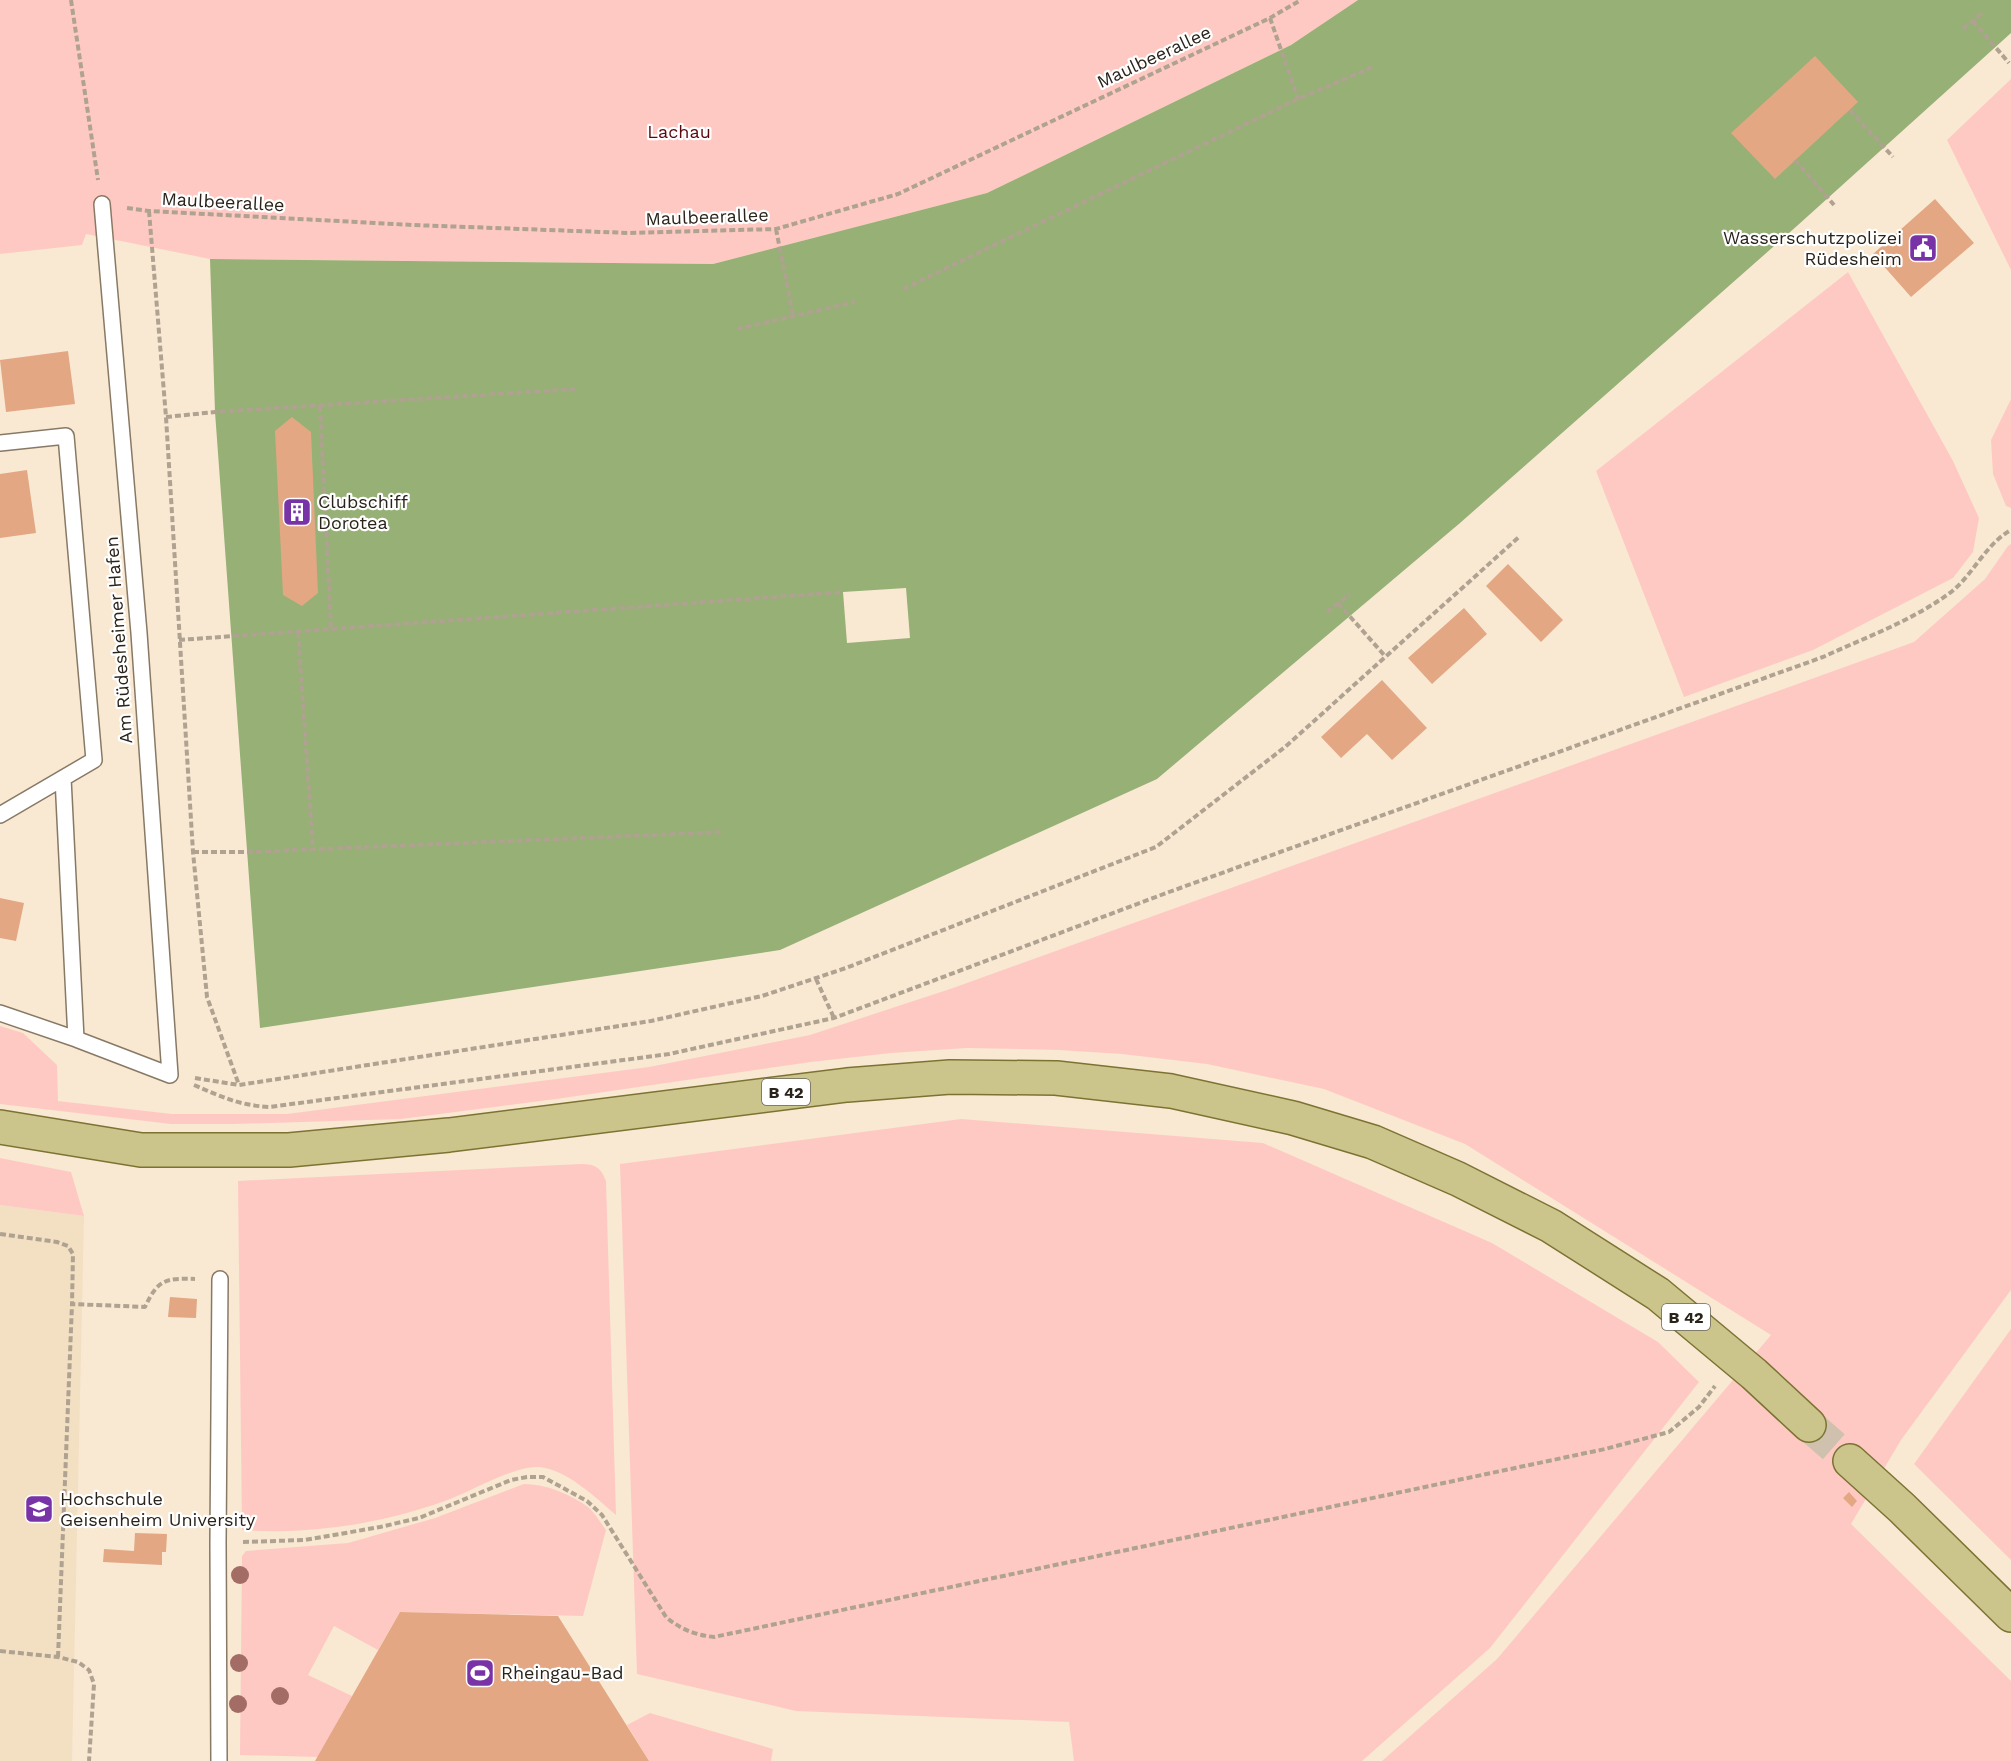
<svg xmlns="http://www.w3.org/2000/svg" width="2011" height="1761" viewBox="0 0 2011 1761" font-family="'Work Sans',sans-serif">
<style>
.built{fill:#f3dfc2}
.green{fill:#ffc9c3}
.water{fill:#96b075}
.pier{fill:#f9e9d3}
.building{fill:#e3a784}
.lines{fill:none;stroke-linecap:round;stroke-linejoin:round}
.primary-tunnel{stroke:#cfc1ae;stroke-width:33;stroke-dasharray:33 16;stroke-linecap:butt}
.service-casing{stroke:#887965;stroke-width:18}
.primary-casing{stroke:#7c7333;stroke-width:36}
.path{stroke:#afa291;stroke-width:4;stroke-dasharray:6 3;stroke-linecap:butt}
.service{stroke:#fff;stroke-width:15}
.primary{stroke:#cbc58c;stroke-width:33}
.tree{fill:#a36d66}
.labels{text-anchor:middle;stroke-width:4.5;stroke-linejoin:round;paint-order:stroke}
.shield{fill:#fff;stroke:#69655f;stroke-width:1.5}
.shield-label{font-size:16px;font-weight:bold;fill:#29231a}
.street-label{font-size:18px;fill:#29231a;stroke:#fff}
.park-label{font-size:18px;fill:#5c070c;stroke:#fff}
.poi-label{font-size:18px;fill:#29231a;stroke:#fff;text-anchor:start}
</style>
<rect width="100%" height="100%" fill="#f9e9d3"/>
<path class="built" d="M 0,1205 L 84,1216 L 72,1761 L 0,1761 Z"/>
<path class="green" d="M 0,0 L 1358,0 L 1291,45 L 987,193 L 713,264 L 210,259 L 86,234 L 82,245 L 0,254 Z
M 2011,79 L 2011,270 L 1947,140 Z
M 1848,272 L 1953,461 L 1979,518 L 1973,552 L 1953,578 L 1813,650 L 1684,697 L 1596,471 Z
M 2011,399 L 2011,508 L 2006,506 L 1993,474 L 1991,440 Z
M 2011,544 L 2011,1290 L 1901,1440 L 1851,1524 L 2011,1681 L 2011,1761 L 1382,1761 L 1497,1659 L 1771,1335 L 1465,1144 L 1324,1089 L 1207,1064 L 1122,1054 L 1059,1050 L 967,1048 L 891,1053 L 811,1062 L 556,1099 L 401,1119 L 234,1124 L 171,1124 L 0,1104 L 0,1026 L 23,1033 L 57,1065 L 58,1101 L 172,1114 L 287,1114 L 649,1067 L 810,1035 L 953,988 L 1914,642 L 1985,579 L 2008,546 Z
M 961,1119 L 1263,1143 L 1492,1243 L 1658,1342 L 1699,1382 L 1490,1648 L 1362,1761 L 1074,1761 L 1069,1722 L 796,1711 L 637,1674 L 620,1164 Z
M 0,1158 L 71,1172 L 84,1216 L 0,1205 Z
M 581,1164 C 596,1164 601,1168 606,1181 L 616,1515 C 596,1498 566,1469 539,1467 C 512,1466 471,1492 445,1501 C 379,1524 312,1535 242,1530 L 238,1181 Z
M 2011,1329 L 2011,1560 L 1914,1464 Z
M 524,1484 C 546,1484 570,1494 588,1507 C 595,1513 600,1522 606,1530 L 583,1616 L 400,1612 L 378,1650 L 334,1626 L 308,1675 L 352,1696 L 318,1757 L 240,1755 L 242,1556 L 246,1551 L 348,1543 L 435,1518 Z
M 650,1713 L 773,1749 L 771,1761 L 649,1761 L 627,1725 Z"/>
<path class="water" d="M 1358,0 L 2011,0 L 2011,33 L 1798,225 L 1460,523 L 1157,779 L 780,950 L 260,1028 L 215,412 L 210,259 L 713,264 L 987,193 L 1291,45 Z"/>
<path class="pier" d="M 906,588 L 910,638 L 847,643 L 843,592 Z"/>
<path class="building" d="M 1815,56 L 1858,102 L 1775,179 L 1731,133 Z
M 1935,199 L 1974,243 L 1911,297 L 1873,254 Z
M 68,351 L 75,404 L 6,412 L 0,360 Z
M 292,417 L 311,432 L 318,593 L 302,606 L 283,595 L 275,431 Z
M 27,470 L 36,533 L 0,538 L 0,474 Z
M 1508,564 L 1563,620 L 1541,642 L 1486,586 Z
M 1464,608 L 1487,634 L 1432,684 L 1408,658 Z
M 1382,680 L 1427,728 L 1392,760 L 1367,734 L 1341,758 L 1321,737 Z
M 0,898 L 24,903 L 16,941 L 0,938 Z
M 170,1297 L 197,1299 L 196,1318 L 168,1317 Z
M 1849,1492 L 1857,1501 L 1852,1507 L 1843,1498 Z
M 135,1533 L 167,1534 L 166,1552 L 162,1552 L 162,1565 L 103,1562 L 104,1549 L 134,1551 Z
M 400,1612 L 558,1616 L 649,1761 L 315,1761 Z"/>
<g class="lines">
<path class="primary-tunnel" d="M 1809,1425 L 1850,1461"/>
<g class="service-casing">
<path id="service" d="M 0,443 L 66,436 L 94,760 L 0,815
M 63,778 L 76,1039
M 0,1013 L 76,1039 L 170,1075 L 139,633 L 102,204
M 219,1761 L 218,1543 L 220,1279"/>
</g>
<g class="primary-casing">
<path id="primary" d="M 0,1127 L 141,1150 L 289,1150 L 449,1135 L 847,1085 L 950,1077 L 1056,1078 L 1171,1091 L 1293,1118 L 1373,1142 L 1458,1179 L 1551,1226 L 1658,1294 L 1754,1374 L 1809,1425
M 1850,1461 L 1902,1508 L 2011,1615"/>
</g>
<path class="path" d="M 71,0 L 98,180
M 1270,18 L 1298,99
M 1973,21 L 2009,63
M 1963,29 L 1982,13
M 1850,110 L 1893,157
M 1795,160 L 1834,205
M 127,208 L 149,211 L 413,225 L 630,233 L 776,229 L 898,194 L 1270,18 L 1301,0
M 149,211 L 166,417 L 193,852 L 207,997 L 239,1085
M 776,229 L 793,316
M 903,289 L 1298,99 L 1373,67
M 737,329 L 855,302
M 320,406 L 331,629
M 166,417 L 215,412 L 575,389
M 1338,603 L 1385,656
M 1327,612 L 1350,594
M 298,632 L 313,849
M 179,640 L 843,592
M 193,852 L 248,852 L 723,832
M 816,979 L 834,1018
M 195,1078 L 239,1085 L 651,1021 L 762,996 L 846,968 L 1156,847 L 1285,747 L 1519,537
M 194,1085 C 222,1097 238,1105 269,1107 L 669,1054 L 834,1018 L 1169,892 L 1823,657 C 1864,638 1909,622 1947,595 C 1972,578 1984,545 2011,530
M 0,1234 L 57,1242 L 68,1246 L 73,1254 L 72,1304 L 145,1307 C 158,1279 166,1278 195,1279
M 243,1542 L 305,1540 L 380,1527 L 419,1518 L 511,1480 L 527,1477 L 543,1477 L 587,1501 L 602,1515 L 666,1617 C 680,1629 695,1635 714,1637 L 1605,1449 L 1669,1432 L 1699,1407 L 1715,1386
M 0,1651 L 58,1657 L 78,1662 L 89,1670 L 94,1684 L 89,1761
M 58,1657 L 72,1304"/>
<use href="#service" class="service"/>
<use href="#primary" class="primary"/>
</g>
<g class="tree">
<circle cx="240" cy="1575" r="9"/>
<circle cx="239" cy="1663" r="9"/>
<circle cx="280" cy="1696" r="9"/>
<circle cx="238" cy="1704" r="9"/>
</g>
<defs>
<g id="civic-square" transform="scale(1.5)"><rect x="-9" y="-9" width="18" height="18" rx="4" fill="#7833a7" stroke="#fff"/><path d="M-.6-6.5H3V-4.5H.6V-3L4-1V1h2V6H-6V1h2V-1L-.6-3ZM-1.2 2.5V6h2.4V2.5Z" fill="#fff"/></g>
<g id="building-square" transform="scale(1.5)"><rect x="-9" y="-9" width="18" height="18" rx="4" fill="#7833a7" stroke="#fff"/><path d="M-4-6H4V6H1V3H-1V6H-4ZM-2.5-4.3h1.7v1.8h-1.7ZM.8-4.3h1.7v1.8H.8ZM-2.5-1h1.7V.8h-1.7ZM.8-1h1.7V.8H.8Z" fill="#fff"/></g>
<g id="university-square" transform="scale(1.5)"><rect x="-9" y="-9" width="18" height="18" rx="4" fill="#7833a7" stroke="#fff"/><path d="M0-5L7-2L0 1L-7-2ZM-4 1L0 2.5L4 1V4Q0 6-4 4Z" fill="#fff"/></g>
<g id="stadium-square" transform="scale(1.5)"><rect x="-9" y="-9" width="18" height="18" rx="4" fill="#7833a7" stroke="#fff"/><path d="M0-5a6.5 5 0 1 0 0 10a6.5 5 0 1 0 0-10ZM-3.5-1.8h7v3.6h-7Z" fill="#fff"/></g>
</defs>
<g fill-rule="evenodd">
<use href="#civic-square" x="1923" y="248"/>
<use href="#building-square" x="297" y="512"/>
<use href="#university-square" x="39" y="1509"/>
<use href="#stadium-square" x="480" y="1673"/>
</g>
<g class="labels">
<g class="shield">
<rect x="762" y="1079" width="48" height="26" rx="4.5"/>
<rect x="1662" y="1304" width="48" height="26" rx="4.5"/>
</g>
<g class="shield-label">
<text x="786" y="1098">B 42</text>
<text x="1686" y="1323">B 42</text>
</g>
<g class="street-label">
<text transform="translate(1154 57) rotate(-25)" y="6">Maulbeerallee</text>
<text transform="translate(223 202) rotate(3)" y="6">Maulbeerallee</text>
<text transform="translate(707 217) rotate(-2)" y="6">Maulbeerallee</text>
<text transform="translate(119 640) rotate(-94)" y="6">Am Rüdesheimer Hafen</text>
</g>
<g class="park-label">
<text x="679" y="138">Lachau</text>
</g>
<g class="poi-label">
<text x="1902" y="244" text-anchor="end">Wasserschutzpolizei<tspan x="1902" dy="21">Rüdesheim</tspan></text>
<text x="318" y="508">Clubschiff<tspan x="318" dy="21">Dorotea</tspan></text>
<text x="60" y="1505">Hochschule<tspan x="60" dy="21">Geisenheim University</tspan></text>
<text x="501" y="1679">Rheingau-Bad</text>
</g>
</g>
</svg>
